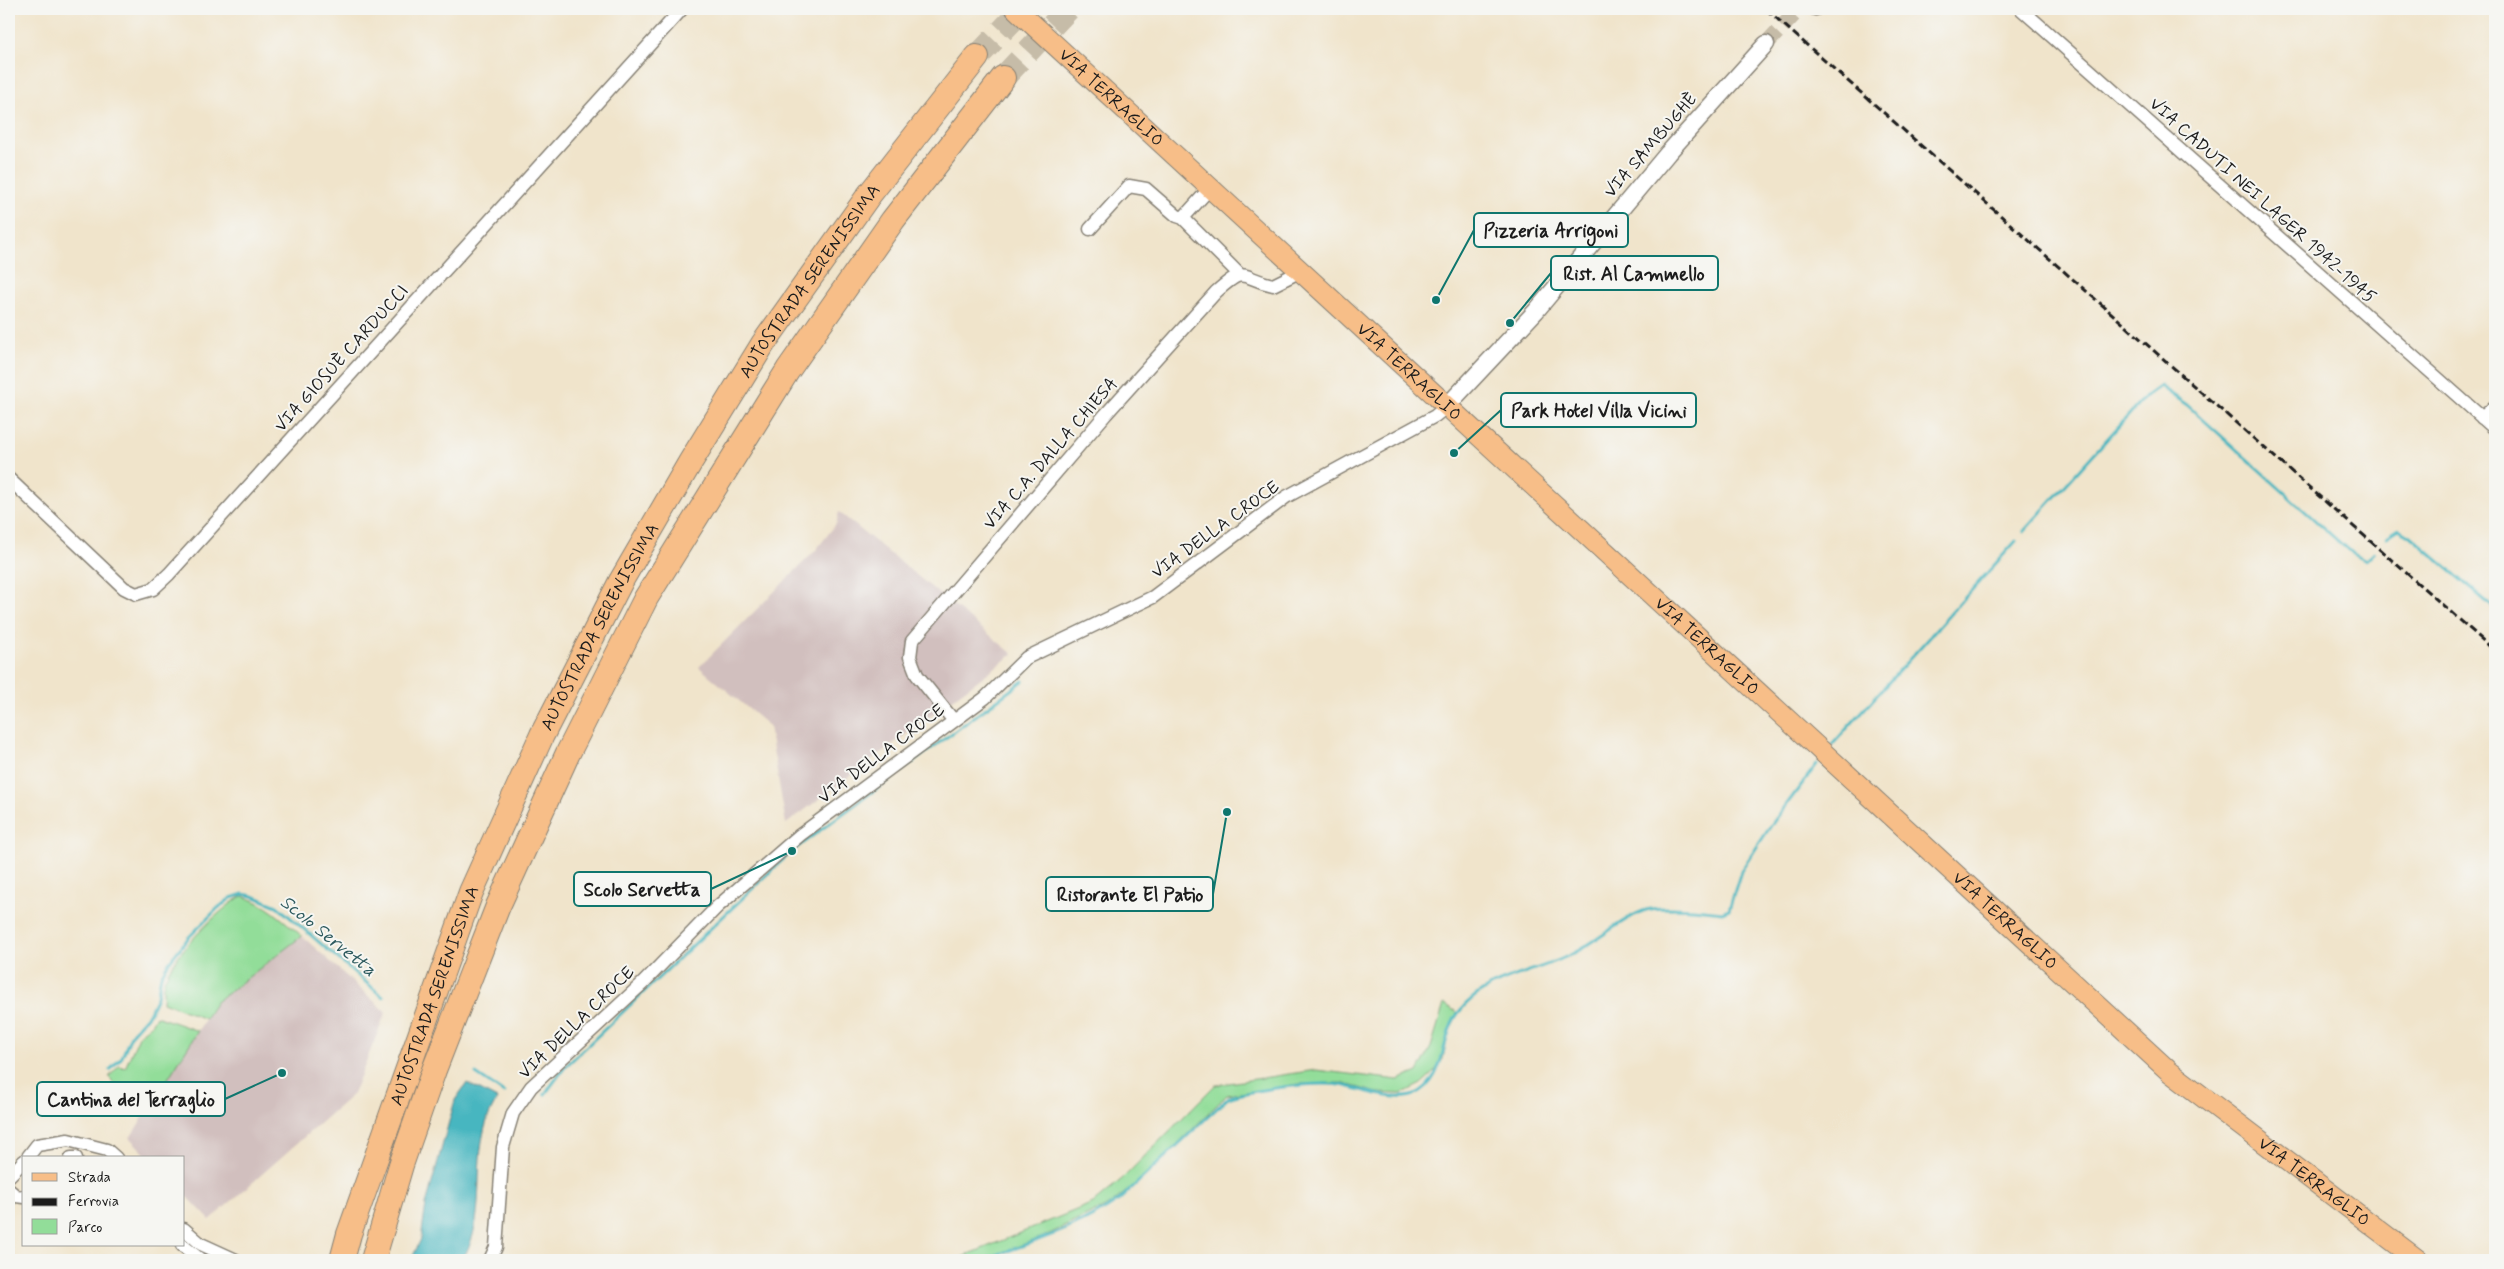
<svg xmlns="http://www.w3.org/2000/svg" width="2504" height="1269" viewBox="0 0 2504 1269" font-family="Mynerve,sans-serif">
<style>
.industrial{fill:#d1bfbe}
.green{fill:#92dd99;stroke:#577c5a}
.water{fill:#47b6c0;stroke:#32696e}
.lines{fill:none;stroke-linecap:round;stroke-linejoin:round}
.stream{stroke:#47b6c0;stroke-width:3}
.tertiary-tunnel{stroke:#c6bca8;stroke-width:16;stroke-dasharray:16 8;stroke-linecap:butt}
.motorway-tunnel{stroke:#c6bca8;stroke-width:24;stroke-dasharray:24 12;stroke-linecap:butt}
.minor-casing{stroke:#868074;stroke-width:15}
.tertiary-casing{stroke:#868074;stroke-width:19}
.primary-casing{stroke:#868074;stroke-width:22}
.motorway-casing{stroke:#868074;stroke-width:26}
.minor{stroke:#fff;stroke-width:12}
.tertiary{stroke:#fff;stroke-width:16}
.primary{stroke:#f7be88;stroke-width:20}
.motorway{stroke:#f7be88;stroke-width:24}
.rail{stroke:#1c1c1c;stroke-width:3;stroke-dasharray:8 4;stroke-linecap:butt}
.labels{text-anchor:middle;stroke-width:4;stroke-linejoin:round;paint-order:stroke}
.street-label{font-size:18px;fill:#1c1c1c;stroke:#f6f6f2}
.water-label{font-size:19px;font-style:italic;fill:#2d5a5e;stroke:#f6f6f2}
.leader{fill:none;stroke:#0f766e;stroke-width:2}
.callout-dot{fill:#0f766e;stroke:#f6f6f2;stroke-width:2}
.callout{fill:#f6f6f2;stroke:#0f766e;stroke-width:2}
.callout-label{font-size:19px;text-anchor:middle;font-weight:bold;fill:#1c1c1c}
</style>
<rect width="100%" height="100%" fill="#f6f6f2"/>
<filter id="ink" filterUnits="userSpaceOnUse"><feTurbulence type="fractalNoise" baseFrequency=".02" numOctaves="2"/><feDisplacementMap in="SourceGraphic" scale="10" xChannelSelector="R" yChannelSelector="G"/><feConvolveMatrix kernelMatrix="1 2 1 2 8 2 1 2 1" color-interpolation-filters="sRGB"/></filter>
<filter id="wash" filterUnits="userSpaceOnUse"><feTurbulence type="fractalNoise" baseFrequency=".0096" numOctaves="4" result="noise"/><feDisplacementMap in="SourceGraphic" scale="20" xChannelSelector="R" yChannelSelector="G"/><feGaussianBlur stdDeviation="1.12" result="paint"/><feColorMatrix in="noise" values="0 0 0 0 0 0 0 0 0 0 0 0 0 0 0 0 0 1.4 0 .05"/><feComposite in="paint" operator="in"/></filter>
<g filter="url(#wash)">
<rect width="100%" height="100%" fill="#f0e4cb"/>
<path class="industrial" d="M 839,512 L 1013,654 L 786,824 L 769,726 L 699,667 L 816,550 L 836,524 Z
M 302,936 L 386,1012 L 353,1094 L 210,1220 L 184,1193 L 184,1158 L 149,1158 L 130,1138 L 216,1002 Z"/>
<path class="green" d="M 242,896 C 266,903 283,920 302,936 L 216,1002 L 205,1019 L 163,1002 C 164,996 162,988 164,982 C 171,957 219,909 242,896 Z
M 1444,1004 L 1458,1013 L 1447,1037 L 1443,1059 L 1434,1072 L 1421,1084 L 1401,1094 L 1378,1093 L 1341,1083 L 1299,1084 L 1227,1095 L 1145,1176 L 1111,1204 L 1043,1237 L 981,1260 L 955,1260 L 1093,1203 L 1122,1179 L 1215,1085 L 1316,1070 L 1398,1080 L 1418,1072 L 1431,1047 Z
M 156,1016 L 198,1031 L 150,1107 L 142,1109 L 117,1088 L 109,1077 L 119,1066 L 125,1068 L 140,1034 L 151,1025 Z"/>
<path class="water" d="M 467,1083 L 497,1099 C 493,1107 488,1115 486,1124 C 472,1169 488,1219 462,1260 L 411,1260 L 421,1239 L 426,1204 L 455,1100 Z"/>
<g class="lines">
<path class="stream" d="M 2024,531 L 2146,396 L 2160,386 L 2187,405 L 2348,550 L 2366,560 L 2374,552
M 2387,537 L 2399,529 L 2410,536 L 2495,609
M 1832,745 L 2016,541
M 110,1070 L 122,1057 L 132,1033 L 149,1014 L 157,997 L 161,976 L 169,962 L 189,937 L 218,908 L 231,898 L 243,894 L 253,896 L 277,906 L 383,997
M 476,1074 L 504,1093
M 545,1094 L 565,1067 L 792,851 L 1023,681
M 9,1202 L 10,1201
M 983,1260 C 1028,1243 1079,1229 1119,1200 L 1228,1098 C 1250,1090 1317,1081 1340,1085 C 1359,1088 1395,1103 1414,1095 C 1448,1079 1439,1038 1459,1012 C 1487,976 1534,974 1572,954 C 1596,942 1620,920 1643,911 C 1657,905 1705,910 1722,912 L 1729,909 L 1741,871 L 1772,824 L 1817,764"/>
</g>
</g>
<g filter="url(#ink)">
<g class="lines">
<path class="tertiary-tunnel" d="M 1766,44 L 1799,9"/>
<path class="motorway-tunnel" d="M 977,57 L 1023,9
M 1003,78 L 1068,9"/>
<g class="minor-casing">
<path id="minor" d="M 1815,9 L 1816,9
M 2021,9 L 2495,429
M 1183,218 L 1211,187
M 1090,229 L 1129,186 L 1146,189 L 1177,216 L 1183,218 L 1240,275
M 2482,418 L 2495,406
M 9,479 L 124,588 L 136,594 L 153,589 L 169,574 L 682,9
M 954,721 L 917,675 L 910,657 L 912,641 L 1106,414 L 1216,292 C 1247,264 1240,278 1273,285 L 1301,271
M 27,1158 L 37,1145 L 68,1140 L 107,1150 L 116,1158
M 71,1158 L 76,1158
M 9,1176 L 24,1161
M 9,1190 L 16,1196 L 24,1197
M 184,1229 L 201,1244 L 236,1260
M 182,1245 L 201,1260
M 490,1260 L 496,1247 L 503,1147 L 513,1113 L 531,1087 L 643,983 L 717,907 L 800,835 L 985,698 L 1026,658 L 1153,597 L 1286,497 L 1435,416 L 1446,407"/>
</g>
<g class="tertiary-casing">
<path id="tertiary" d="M 1446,407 L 1536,311 L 1668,153 L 1766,44"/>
</g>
<g class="primary-casing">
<g id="primary">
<path id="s1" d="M 1016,9 L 2170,1072 L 2418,1260"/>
</g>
</g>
<g class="motorway-casing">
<g id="motorway">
<path id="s2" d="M 342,1260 L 349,1234 L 471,892 L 542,735 L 621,581 L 691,461 L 763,344 L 869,195 L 977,57"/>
<path d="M 373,1260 L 401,1165 L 434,1070 L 498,906 L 568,753 L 646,598 L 788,370 L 893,220 L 1003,78"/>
</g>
</g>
<use href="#minor" class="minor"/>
<use href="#tertiary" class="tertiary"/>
<use href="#primary" class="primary"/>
<use href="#motorway" class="motorway"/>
<path class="rail" d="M 1766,9 L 2495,651"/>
</g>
</g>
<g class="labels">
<g class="street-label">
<text dy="6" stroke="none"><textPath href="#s1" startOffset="130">VIA TERRAGLIO</textPath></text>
<text transform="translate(1650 145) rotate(-49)" y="6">VIA SAMBUGHÈ</text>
<text transform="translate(2263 200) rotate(42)" y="6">VIA CADUTI NEI LAGER 1942-1945</text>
<text dy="6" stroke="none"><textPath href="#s2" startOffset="1090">AUTOSTRADA SERENISSIMA</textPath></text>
<text transform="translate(341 358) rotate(-48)" y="6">VIA GIOSUÈ CARDUCCI</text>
<text dy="6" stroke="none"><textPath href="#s1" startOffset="535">VIA TERRAGLIO</textPath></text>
<text transform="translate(1050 453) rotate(-49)" y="6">VIA C.A. DALLA CHIESA</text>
<text transform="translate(1215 529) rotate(-36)" y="6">VIA DELLA CROCE</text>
<text dy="6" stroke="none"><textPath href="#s2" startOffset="685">AUTOSTRADA SERENISSIMA</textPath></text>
<text dy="6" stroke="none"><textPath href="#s1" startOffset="940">VIA TERRAGLIO</textPath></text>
<text transform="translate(881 753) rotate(-37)" y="6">VIA DELLA CROCE</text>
<text dy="6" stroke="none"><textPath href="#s1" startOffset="1345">VIA TERRAGLIO</textPath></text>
<text dy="6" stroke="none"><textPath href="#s2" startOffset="280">AUTOSTRADA SERENISSIMA</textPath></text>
<text transform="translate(576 1022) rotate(-44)" y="6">VIA DELLA CROCE</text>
<text dy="6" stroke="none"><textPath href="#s1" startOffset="1750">VIA TERRAGLIO</textPath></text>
</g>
<g class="water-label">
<text transform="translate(329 935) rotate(39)" y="7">Scolo Servetta</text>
</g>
</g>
<path class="leader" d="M1436 300L1474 230M1510 323L1551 273M1454 453L1501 410M792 851L711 889M1227 812L1213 894M282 1073L225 1099"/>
<g class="callout-dot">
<circle cx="1436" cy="300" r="5"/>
<circle cx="1510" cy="323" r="5"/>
<circle cx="1454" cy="453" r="5"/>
<circle cx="792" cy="851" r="5"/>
<circle cx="1227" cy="812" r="5"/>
<circle cx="282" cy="1073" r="5"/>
</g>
<g class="callout">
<rect x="1474" y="213" width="154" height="34" rx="5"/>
<rect x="1551" y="256" width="167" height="34" rx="5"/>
<rect x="1501" y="393" width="195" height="34" rx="5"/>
<rect x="574" y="872" width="137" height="34" rx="5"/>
<rect x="1046" y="877" width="167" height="34" rx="5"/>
<rect x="37" y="1082" width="188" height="34" rx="5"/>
</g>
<g class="callout-label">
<text x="1551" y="237">Pizzeria Arrigoni</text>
<text x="1634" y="280">Rist. Al Cammello</text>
<text x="1599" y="417">Park Hotel Villa Vicini</text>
<text x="642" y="896">Scolo Servetta</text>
<text x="1130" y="901">Ristorante El Patio</text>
<text x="131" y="1106">Cantina del Terraglio</text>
</g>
<rect width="2504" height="1269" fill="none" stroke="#f6f6f2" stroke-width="30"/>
<rect x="22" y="1156" width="162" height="90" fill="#f6f6f2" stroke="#9f9f9c"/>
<rect x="32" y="1173" width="25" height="8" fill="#f7be88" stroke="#9f9f9c"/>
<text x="68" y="1182" font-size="15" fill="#1c1c1c">Strada</text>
<rect x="32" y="1198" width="25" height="8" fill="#1c1c1c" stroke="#9f9f9c"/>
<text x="68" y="1206" font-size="15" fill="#1c1c1c">Ferrovia</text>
<rect x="32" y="1219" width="25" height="15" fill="#92dd99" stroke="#9f9f9c"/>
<text x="68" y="1232" font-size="15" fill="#1c1c1c">Parco</text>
</svg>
